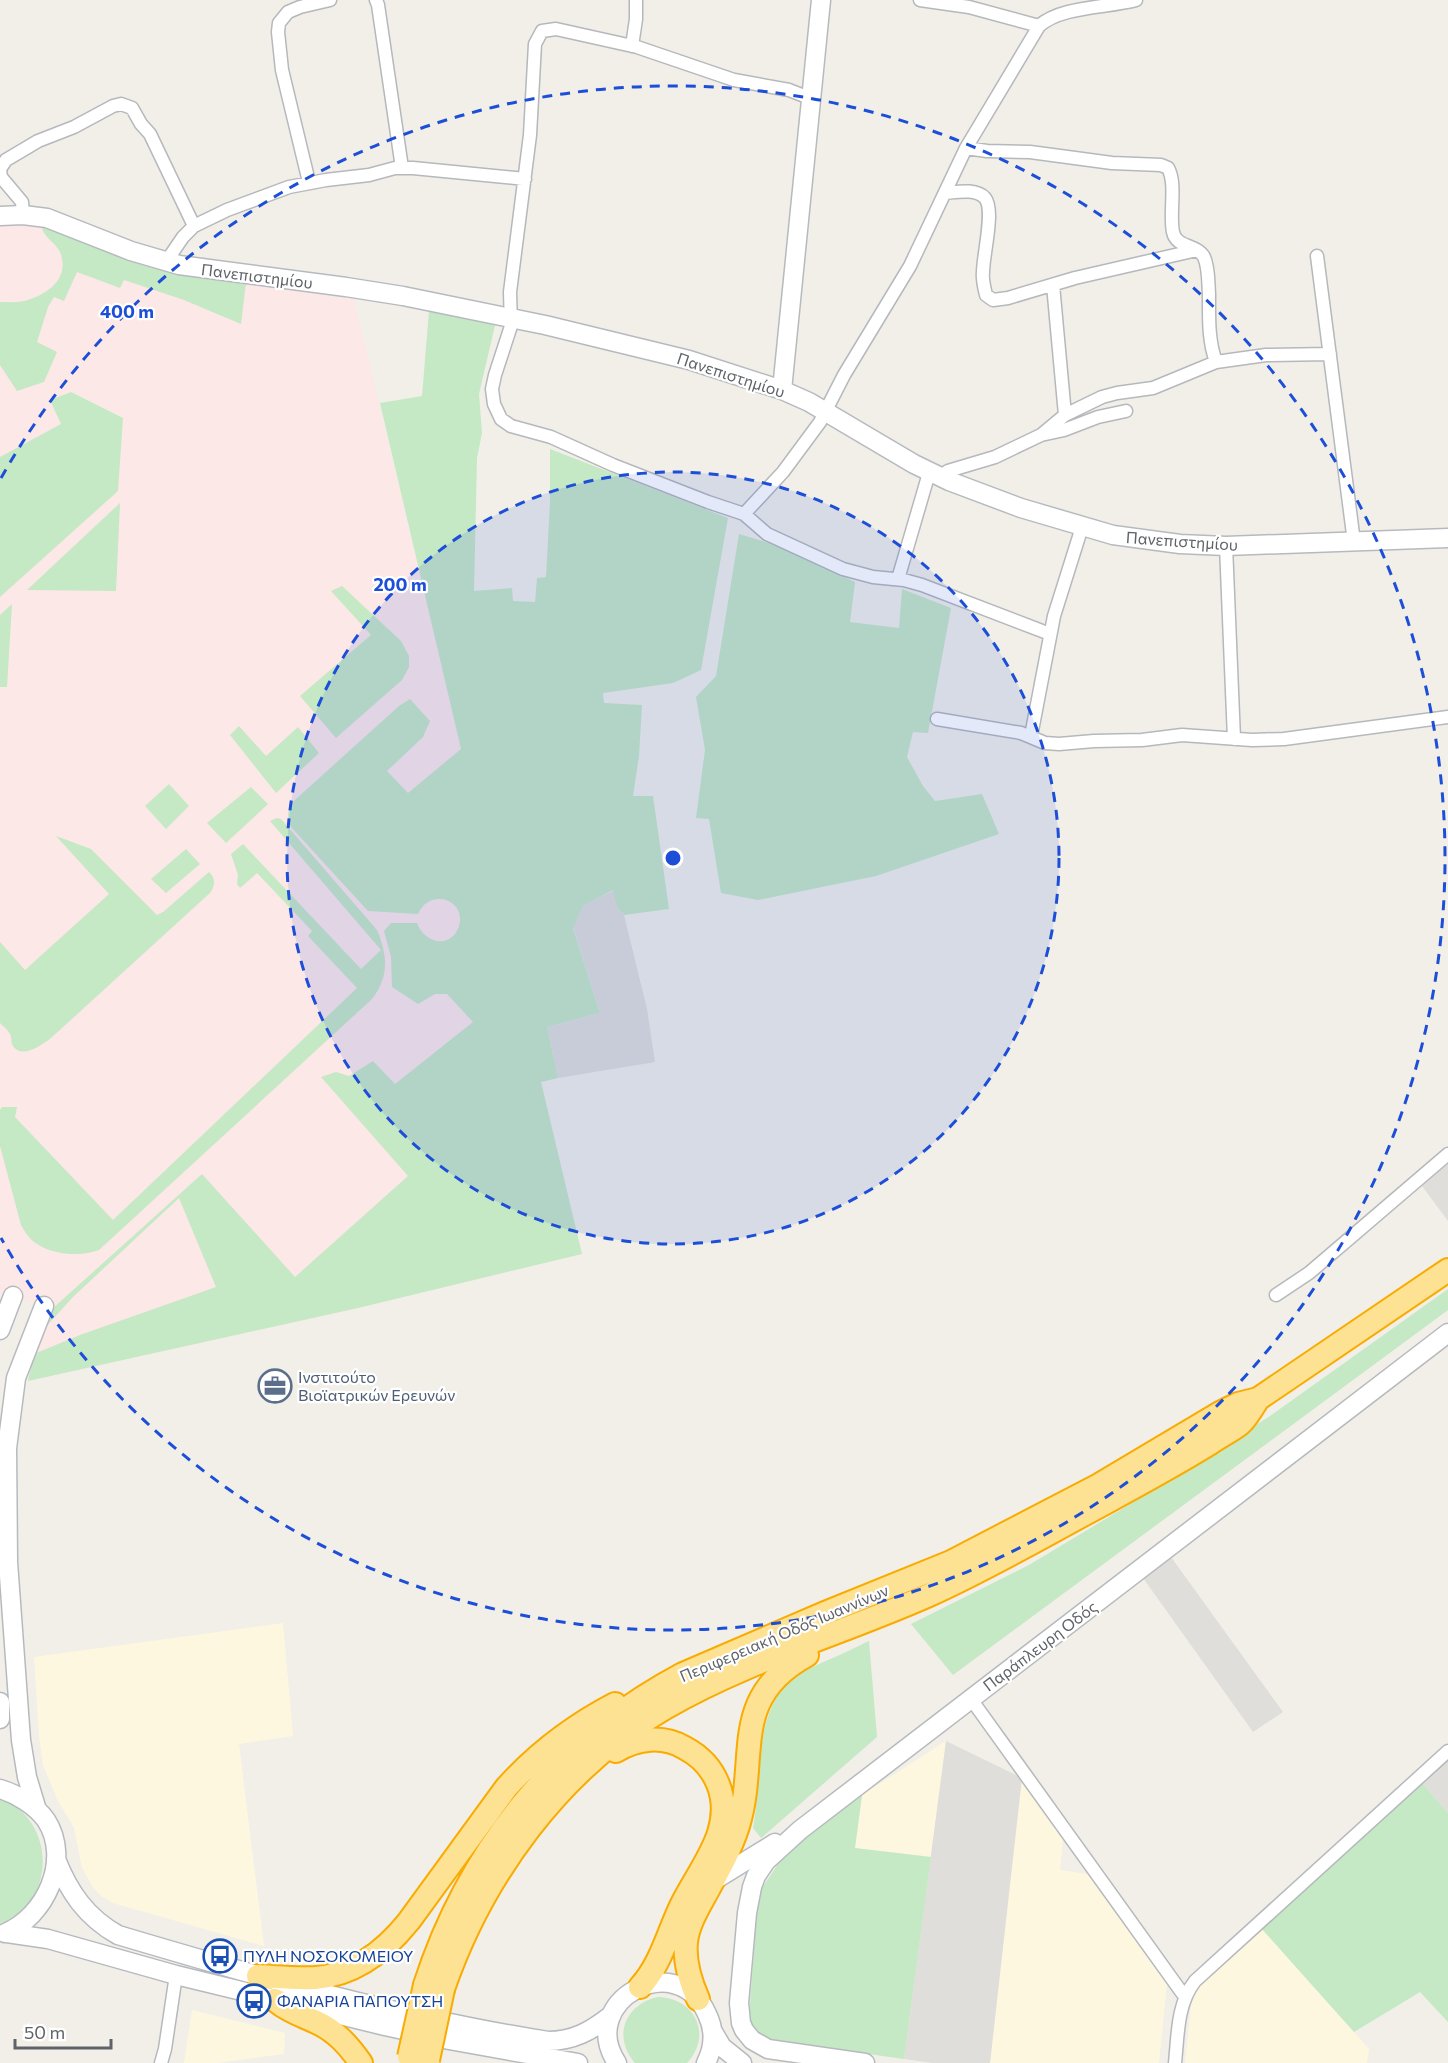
<svg xmlns="http://www.w3.org/2000/svg" width="1448" height="2063" viewBox="0 0 1448 2063" font-family="Commissioner,sans-serif">
<style>
.commercial{fill:#fef7e0}
.industrial{fill:#e0deda}
.medical{fill:#fce8e6}
.green{fill:#c5e8c5}
.lines{fill:none;stroke-linecap:round;stroke-linejoin:round}
.street-casing{stroke:#b5b8bc;stroke-width:15}
.secondary-casing{stroke:#b6babf;stroke-width:21}
.highway-casing{stroke:#f9ab00;stroke-width:26}
.street{stroke:#fff;stroke-width:12}
.secondary{stroke:#fff;stroke-width:18}
.highway{stroke:#fde293;stroke-width:22}
.highway-bridge-casing{stroke:#f9ab00;stroke-width:26;stroke-linecap:butt}
.highway-bridge{stroke:#fde293;stroke-width:22}
.ring{fill:none;stroke:#1d4ed8;stroke-width:3;stroke-dasharray:10 8}
.labels{text-anchor:middle;stroke-width:4.5;stroke-linejoin:round;paint-order:stroke}
.street-label{font-size:16px;fill:#5f6368;stroke:#fff}
.service-label{font-size:16px;fill:#4e5e75;stroke:#fff;text-anchor:start}
.transit-label{font-size:16px;fill:#164399;stroke:#fff;text-anchor:start}
.centre{fill:#1d4ed8;stroke:#fff;stroke-width:3}
.ring-label{font-size:18px;text-anchor:middle;font-weight:bold;fill:#1d4ed8;stroke:#fff;stroke-width:4.5;stroke-linejoin:round;paint-order:stroke}
</style>
<rect width="100%" height="100%" fill="#f1efe8"/>
<path class="commercial" d="M 283,1623 L 293,1736 L 239,1744 L 264,1946 L 113,1903 L 101,1896 L 93,1887 L 82,1868 L 74,1828 L 58,1801 L 43,1765 L 39,1736 L 34,1657 Z
M 946,1741 L 931,1857 L 855,1848 L 862,1795 Z
M 1022,1778 L 1063,1838 L 1060,1870 L 1087,1874 L 1167,1983 L 1159,2063 L 990,2063 Z
M 1261,1928 L 1369,2049 L 1367,2063 L 1185,2063 L 1191,2006 L 1194,1995 L 1207,1976 Z
M 192,2010 L 285,2033 L 284,2054 L 217,2063 L 184,2063 Z"/>
<path class="industrial" d="M 614,890 L 617,907 L 624,915 L 647,1009 L 655,1062 L 558,1078 L 547,1027 L 600,1013 L 573,927 L 583,906 Z
M 1448,1162 L 1448,1221 L 1422,1186 Z
M 1171,1557 L 1283,1712 L 1253,1732 L 1143,1578 Z
M 946,1741 L 1022,1778 L 990,2063 L 933,2063 L 904,2059 Z
M 1448,1759 L 1448,1813 L 1422,1783 Z"/>
<path class="medical" d="M 0,225 L 41,226 L 64,232 L 173,274 L 353,294 L 582,1254 L 358,1308 L 28,1381 L 34,1354 L 52,1309 L 0,1293 Z"/>
<path class="green" d="M 41,226 L 64,232 L 173,274 L 246,282 L 241,324 L 184,300 L 124,280 L 120,288 L 77,272 L 64,301 L 54,297 L 48,307 L 37,342 L 57,352 L 44,382 L 17,391 L 0,365 L 0,302 C 9,302 20,303 28,300 C 50,293 70,277 60,252 C 55,242 45,239 41,226 Z
M 429,311 L 496,321 L 479,394 L 482,433 L 477,458 L 474,591 L 512,588 L 513,601 L 535,602 L 537,578 L 546,577 L 550,503 L 550,449 L 728,518 L 701,670 L 673,683 L 603,693 L 604,703 L 642,705 L 639,756 L 633,796 L 653,796 L 669,909 L 624,915 L 617,907 L 613,890 L 583,906 L 573,928 L 600,1013 L 547,1027 L 558,1078 L 541,1082 L 582,1254 L 358,1308 L 28,1381 L 34,1354 L 80,1335 L 216,1287 L 179,1198 L 73,1297 L 43,1330 L 52,1309 L 202,1174 L 295,1277 L 408,1176 L 321,1077 L 336,1072 L 349,1076 L 373,1061 L 395,1084 L 473,1022 L 447,994 L 435,994 L 418,1004 L 392,987 L 391,957 L 384,931 L 391,923 L 417,923 C 424,943 451,950 459,926 C 467,900 430,887 418,914 L 368,911 L 291,827 C 286,816 287,808 296,799 L 399,706 L 410,699 L 430,721 L 423,737 L 387,771 L 408,793 L 461,749 L 380,403 L 422,396 Z
M 71,392 L 123,418 L 118,491 L 0,597 L 0,457 L 61,424 L 50,400 Z
M 120,503 L 116,591 L 27,590 Z
M 739,534 L 779,546 L 855,582 L 850,622 L 899,628 L 902,589 L 951,608 L 928,733 L 913,732 L 907,757 L 923,786 L 935,801 L 982,794 L 999,834 L 876,876 L 758,900 L 721,893 L 709,819 L 696,818 L 705,750 L 696,697 L 716,676 Z
M 342,586 L 401,641 L 409,656 L 409,667 L 402,680 L 336,738 L 300,696 L 371,635 L 331,591 Z
M 12,604 L 7,687 L 0,687 L 0,615 Z
M 239,726 L 266,756 L 298,727 L 319,753 L 276,793 L 230,735 Z
M 169,784 L 189,806 L 166,829 L 145,806 Z
M 251,787 L 268,804 L 226,843 L 207,823 Z
M 277,818 L 281,819 L 377,930 C 388,956 389,977 372,999 L 99,1250 C 81,1257 54,1255 37,1244 C 29,1239 25,1232 21,1225 L 0,1146 L 0,1110 L 2,1107 L 17,1107 L 15,1117 L 113,1220 L 357,988 L 308,936 L 312,931 L 257,873 L 240,888 L 237,884 L 238,875 L 231,854 L 243,844 L 361,969 L 381,950 L 270,821 Z
M 56,836 L 91,849 L 157,915 L 163,912 L 209,872 C 216,879 215,885 210,893 L 51,1038 C 42,1045 20,1061 12,1044 C 11,1041 12,1037 10,1034 C 8,1030 3,1026 0,1023 L 0,942 L 25,970 L 109,894 Z
M 186,849 L 200,864 L 166,893 L 151,879 Z
M 1448,1289 L 1448,1310 L 953,1675 L 911,1624 L 1029,1565 L 1152,1491 L 1270,1416 Z
M 869,1641 L 877,1737 L 761,1838 L 753,1828 C 763,1778 751,1708 798,1674 C 804,1670 812,1668 819,1664 C 836,1657 852,1649 869,1641 Z
M 1422,1783 L 1448,1813 L 1448,2022 L 1420,1992 L 1354,2032 L 1261,1928 Z
M 862,1795 L 855,1848 L 931,1857 L 904,2059 L 770,2040 L 758,2033 L 749,2018 L 757,1908 L 762,1888 L 788,1849 Z
M 0,1798 C 56,1819 58,1903 0,1923 Z
M 658,1997 C 695,1998 713,2035 687,2063 L 635,2063 C 612,2037 625,2004 658,1997 Z"/>
<g class="lines">
<g class="street-casing">
<path id="street" d="M 376,0 L 378,5 L 402,168
M 920,0 L 969,7 L 1039,26
M 632,46 L 636,19 L 636,0
M 812,99 L 789,90 L 734,80 L 637,47 L 556,29 L 542,31 L 535,44 L 530,135 L 510,292 L 511,326 L 495,375 L 492,389 L 494,404 L 501,419 L 511,426 L 551,437 L 613,465 L 708,502 L 744,514 L 767,534 L 843,569 L 873,577 L 904,580 L 922,585 L 1050,634
M 966,148 L 987,151 L 1030,152 L 1112,163 L 1161,165 L 1168,168 C 1177,184 1169,213 1173,232 C 1176,248 1197,244 1204,257 C 1209,268 1208,282 1209,294 C 1209,317 1208,340 1216,362
M 309,182 L 282,70 L 278,32 L 279,23 L 288,12 L 300,7 L 330,0
M 945,193 C 957,192 976,188 985,198 C 995,210 983,255 983,272 C 982,279 984,287 986,295 L 993,300 L 1008,298 L 1075,278 L 1197,250
M 23,215 L 22,202 L 1,177 L 0,169 L 6,160 L 38,141 L 74,127 L 113,106 L 121,104 L 132,108 L 141,124 L 150,134 L 194,226 L 183,237 L 166,262
M 194,226 L 227,210 L 289,187 L 326,180 L 369,175 L 395,168 L 413,168 L 525,179
M 1317,256 L 1354,542
M 1053,285 L 1065,415
M 1041,435 L 1065,415 L 1102,397 L 1117,393 L 1153,388 L 1216,362 L 1266,355 L 1330,354
M 939,477 L 948,471 L 995,457 L 1041,435 L 1064,430 L 1098,417 L 1126,411
M 744,514 L 783,472 L 820,422 L 844,375 L 910,266 L 966,148 L 1039,26 C 1061,6 1107,8 1136,0
M 1226,546 L 1234,739
M 898,579 L 929,473
M 937,719 L 1021,733 L 1045,743 L 1059,744 L 1094,741 L 1142,740 L 1182,735 L 1252,740 L 1284,739 L 1448,717
M 1031,736 L 1054,616 L 1082,527
M 1276,1295 L 1309,1273 L 1448,1154
M 971,1699 L 1185,1997
M 161,2063 L 165,2049 L 176,1975
M 1175,2063 C 1178,2034 1177,2004 1195,1981 L 1448,1751"/>
</g>
<g class="secondary-casing">
<path id="secondary" d="M 0,216 L 23,215 L 47,218 L 131,251 L 179,265 L 346,287 L 403,296 L 545,325 L 689,360 L 782,390 L 809,402 L 914,464 L 949,481 L 1021,508 L 1113,535 L 1180,544 L 1226,546 L 1448,538
M 782,390 L 821,0
M 0,1330 L 13,1296
M 0,1702 L 0,1719
M 0,1789 C 17,1794 36,1806 46,1820 C 72,1860 45,1917 5,1933
M 37,1810 L 27,1777 L 21,1740 L 8,1562 L 7,1448 L 16,1378 L 44,1306
M 56,1859 C 69,1892 86,1917 118,1935 C 259,1977 402,2018 548,2041 C 573,2041 591,2031 610,2016
M 713,1881 L 775,1843
M 7,1933 L 48,1939 L 176,1975 L 385,2026 L 449,2040 L 578,2063
M 712,2030 L 722,2047 L 742,2063
M 617,2063 C 576,2001 677,1946 707,2014 C 715,2030 714,2047 706,2063
M 865,2063 L 768,2049 L 752,2040 L 744,2030 L 741,2023 L 739,2003 L 747,1913 L 752,1887 L 756,1876 L 766,1861 L 800,1830 L 1448,1333"/>
</g>
<g class="highway-casing">
<path id="highway" d="M 616,1751 C 637,1738 663,1735 685,1748 C 700,1756 712,1769 718,1784 C 736,1829 700,1867 681,1906 C 668,1933 661,1964 640,1987
M 258,1976 C 277,1977 296,1979 315,1978 C 354,1975 385,1951 409,1921 L 506,1788 C 538,1752 573,1726 615,1704
M 425,1985 C 469,1849 557,1741 683,1674 L 825,1613 L 951,1562 L 1099,1485 L 1220,1413 L 1238,1404 L 1258,1399
M 443,1989 C 482,1876 560,1768 665,1708 C 748,1660 841,1634 929,1595 C 989,1568 1047,1534 1105,1503 C 1140,1484 1175,1465 1209,1444 C 1219,1437 1231,1431 1240,1424 C 1247,1418 1253,1407 1258,1399 L 1448,1270
M 698,1999 C 690,1981 684,1962 686,1942 C 688,1923 700,1905 709,1888 C 720,1868 731,1848 738,1826 C 759,1757 728,1698 807,1655
M 275,2000 C 288,2011 301,2015 316,2022 C 336,2031 349,2046 361,2063"/>
</g>
<use href="#street" class="street"/>
<use href="#secondary" class="secondary"/>
<use href="#highway" class="highway"/>
<g class="highway-bridge-casing">
<path id="highway-bridge" d="M 409,2057 L 425,1985
M 428,2060 L 443,1989"/>
</g>
<use href="#highway-bridge" class="highway-bridge"/>
</g>
<circle cx="673" cy="858" r="386" fill="#1d4ed8" fill-opacity=".12"/>
<g class="ring">
<circle cx="673" cy="858" r="386"/>
<path d="M1 478A772 772 0 1 1 1 1238"/>
</g>
<defs>
<g id="office-ring" transform="scale(1.725)"><circle r="9.5" fill="#fff" stroke="#5c6f8a" stroke-width="1.5"/><path d="M-6-3h4V-5.5h4V-3h4V5H-6ZM-1-4.5V-3h2v-1.5ZM-6 0V1H6V0Z" fill="#5c6f8a"/></g>
<g id="bus-ring" transform="scale(1.725)"><circle r="9.5" fill="#fff" stroke="#1a4fb4" stroke-width="1.5"/><path d="M-5-6H5V4H4V6H2V4H-2V6H-4V4H-5ZM-3.5-4V0h7V-4ZM-3.5 1.2v1.5H-2V1.2ZM2 1.2v1.5H3.5V1.2Z" fill="#1a4fb4"/></g>
</defs>
<g fill-rule="evenodd">
<use href="#office-ring" x="275" y="1386"/>
<use href="#bus-ring" x="220" y="1956"/>
<use href="#bus-ring" x="254" y="2001"/>
</g>
<g class="labels">
<g class="street-label">
<text transform="translate(257 276) rotate(7)" y="6">Πανεπιστημίου</text>
<text transform="translate(731 375) rotate(18)" y="6">Πανεπιστημίου</text>
<text transform="translate(1182 541) rotate(4)" y="6">Πανεπιστημίου</text>
<text transform="translate(784 1633) rotate(-23)" y="6">Περιφερειακή Οδός Ιωαννίνων</text>
<text transform="translate(1040 1646) rotate(-37)" y="6">Παράπλευρη Οδός</text>
</g>
<g class="service-label">
<text x="298" y="1383">Ινστιτούτο<tspan x="298" dy="18">Βιοϊατρικών Ερευνών</tspan></text>
</g>
<g class="transit-label">
<text x="243" y="1962">ΠΥΛΗ ΝΟΣΟΚΟΜΕΙΟΥ</text>
<text x="277" y="2007">ΦΑΝΑΡΙΑ ΠΑΠΟΥΤΣΗ</text>
</g>
</g>
<circle cx="673" cy="858" r="9" class="centre"/>
<g class="ring-label">
<text x="127" y="318">400 m</text>
<text x="400" y="591">200 m</text>
</g>
<path d="M15 2039v9h96v-9" fill="none" stroke="#5f6368" stroke-width="3"/>
<text x="24" y="2039" font-size="18" fill="#5f6368" stroke="#ffffff" stroke-width="4.5" paint-order="stroke">50 m</text>
</svg>
